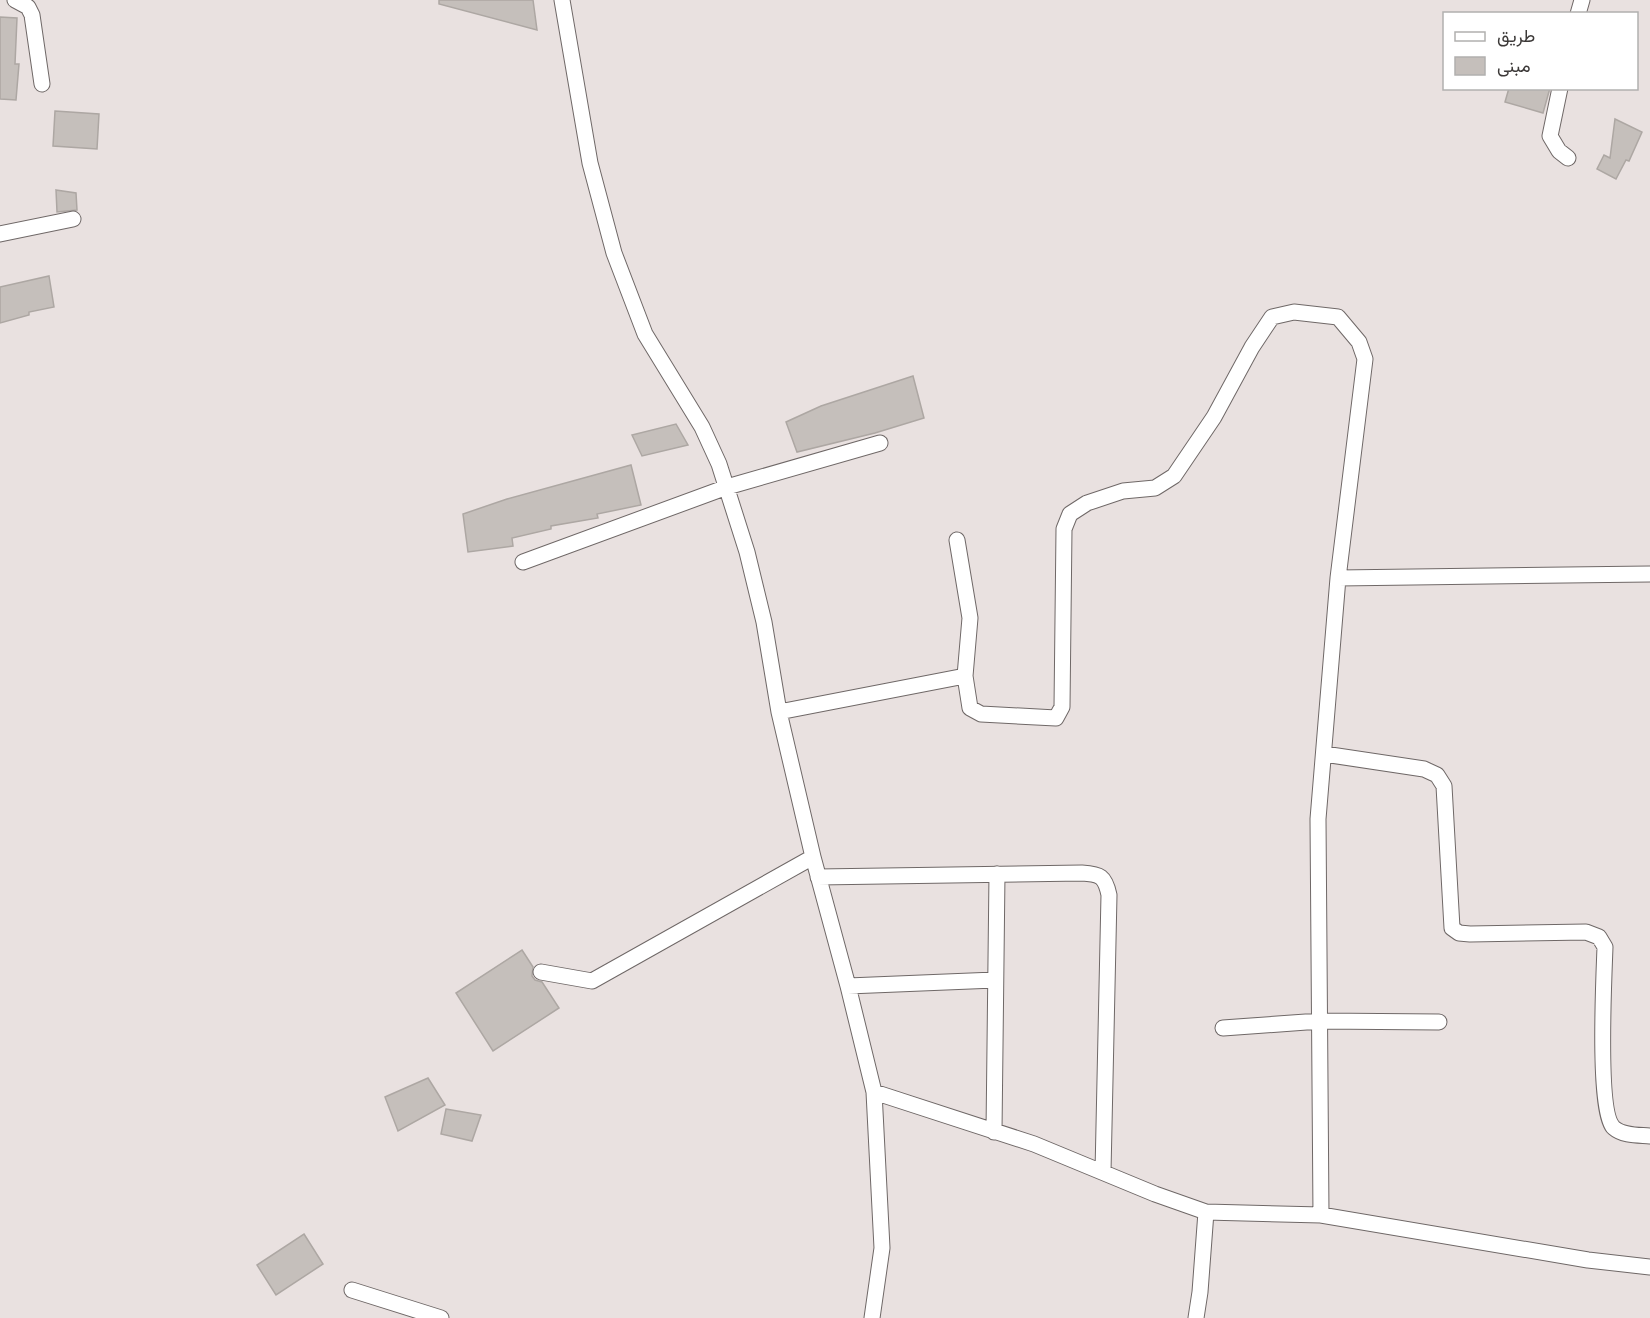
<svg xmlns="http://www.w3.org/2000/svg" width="1650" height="1318" viewBox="0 0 1650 1318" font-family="Montserrat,Vazirmatn,sans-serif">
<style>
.building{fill:#c5bfbb;stroke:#ada7a3;stroke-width:1.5}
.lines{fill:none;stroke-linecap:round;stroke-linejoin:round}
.minor-casing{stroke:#6f6867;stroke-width:17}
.minor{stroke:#fff;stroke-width:15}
</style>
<rect width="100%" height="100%" fill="#e9e1e0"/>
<path class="building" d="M 439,0 L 533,0 L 537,30 L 439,4 Z
M 0,17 L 17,18 L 15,64 L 19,64 L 16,100 L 0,99 Z
M 1509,88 L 1550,88 L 1543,113 L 1505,102 Z
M 55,111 L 99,114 L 97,149 L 53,146 Z
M 1615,119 L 1642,132 L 1629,161 L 1626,160 L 1616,179 L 1597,169 L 1604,155 L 1610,158 Z
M 56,190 L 76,193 L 77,210 L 57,212 Z
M 49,276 L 54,307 L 29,312 L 29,315 L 0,323 L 0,287 Z
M 913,376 L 924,418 L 875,433 L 797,452 L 786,422 L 821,406 Z
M 676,424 L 688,445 L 642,456 L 632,435 Z
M 631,465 L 641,505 L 597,514 L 598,518 L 551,526 L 551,529 L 512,538 L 513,546 L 468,552 L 463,514 L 507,499 Z
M 522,950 L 533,967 L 532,976 L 535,980 L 542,982 L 559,1008 L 493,1051 L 456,993 Z
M 428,1078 L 445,1105 L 398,1131 L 385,1097 Z
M 446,1109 L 481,1115 L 472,1141 L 441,1134 Z
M 304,1234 L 323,1264 L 276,1295 L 257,1265 Z"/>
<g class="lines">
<g class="minor-casing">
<path id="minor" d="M 15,0 L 28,7 L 32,15 L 42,84
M 562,0 L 590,163 L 614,253 L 645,334 L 702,427 L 719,464 L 747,552 L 764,622 L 779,712 L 813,857 L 848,986 L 874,1092 L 882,1248 L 872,1318
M 1578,14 L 1582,0
M 1560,88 L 1550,136 L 1559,151 L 1568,158
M 0,234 L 73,219
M 523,562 L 727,487 L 880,443
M 1338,578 L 1650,574
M 965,676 L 970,708 L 981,714 L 1056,718 L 1062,707 L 1064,529 L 1070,514 L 1087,503 L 1123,491 L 1155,488 L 1174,476 L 1214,417 L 1252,347 L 1272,317 L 1294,312 L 1338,317 L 1359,342 L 1365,359 L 1338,578 L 1318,819 L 1321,1215
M 779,712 L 965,676 L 970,618 L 957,540
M 1324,754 L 1424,769 L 1437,775 L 1444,786 L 1452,928 L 1459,933 L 1470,934 L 1586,932 L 1599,937 L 1605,947 C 1604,975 1597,1113 1614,1128 C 1623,1136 1639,1135 1650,1136
M 818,877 L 1082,873 C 1100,874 1105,876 1109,895 L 1103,1172
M 541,972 L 592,981 L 813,857
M 848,986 L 995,980
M 1223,1028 L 1320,1021 L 1439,1022
M 874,1092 L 1034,1144 L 1155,1194 L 1206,1212 L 1200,1292 L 1196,1318
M 994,1132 L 997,874
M 1206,1212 L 1321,1215 L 1588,1260 L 1650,1267
M 352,1290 L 441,1318"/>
</g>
<use href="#minor" class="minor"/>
</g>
<rect x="1443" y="12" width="195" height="78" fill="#ffffff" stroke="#b1b0af" stroke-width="1.5"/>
<rect x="1455" y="32" width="30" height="9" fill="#ffffff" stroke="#b1b0af" stroke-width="1.5"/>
<text x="1497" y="42" font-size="18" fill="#3c3938">طريق</text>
<rect x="1455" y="57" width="30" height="18" fill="#c5bfbb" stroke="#b1b0af" stroke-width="1.5"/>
<text x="1497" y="72" font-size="18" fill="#3c3938">مبنى</text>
</svg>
